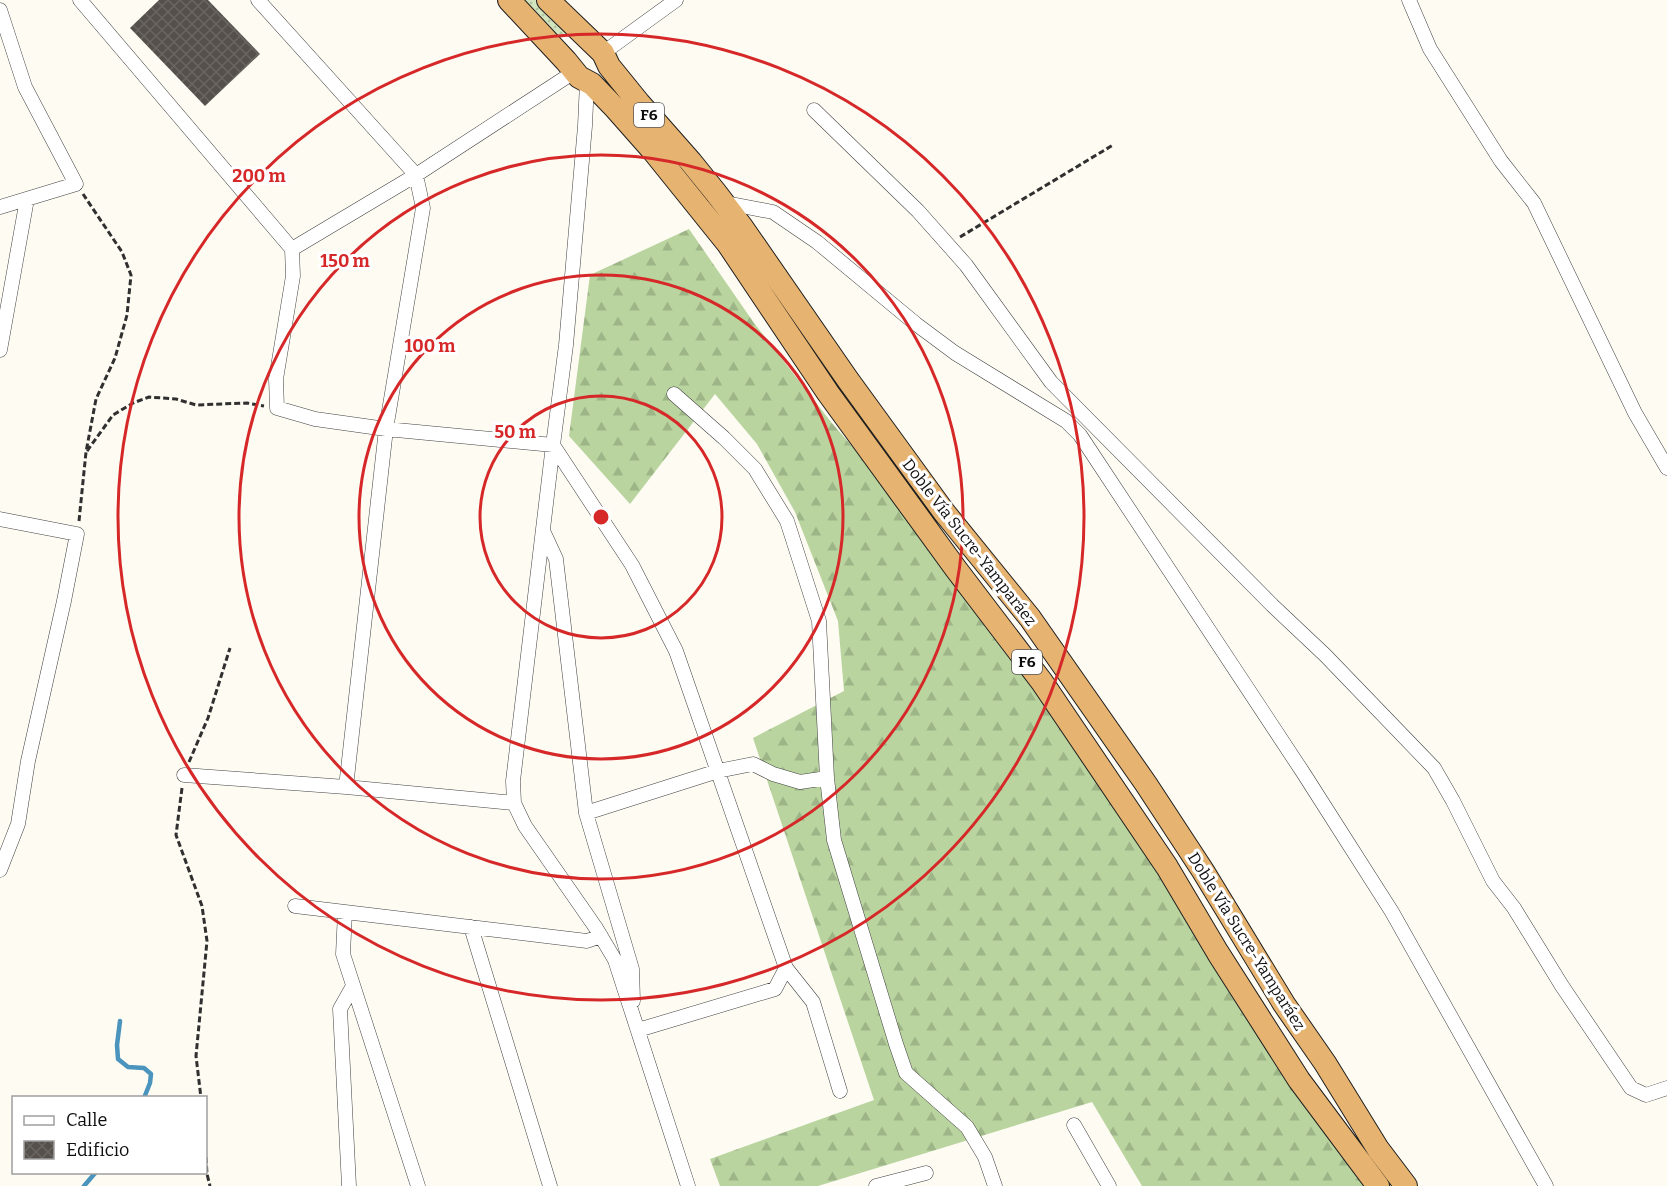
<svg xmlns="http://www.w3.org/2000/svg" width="1667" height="1186" viewBox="0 0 1667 1186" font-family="Bitter,serif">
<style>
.forest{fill:url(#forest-firs)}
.park{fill:url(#park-dots)}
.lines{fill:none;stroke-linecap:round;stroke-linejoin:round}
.stream{stroke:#4b94be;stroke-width:4.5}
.building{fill:url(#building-cross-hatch)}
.minor-casing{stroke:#414141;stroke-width:15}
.trunk-casing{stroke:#1f1f1f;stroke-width:24}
.path{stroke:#303030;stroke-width:3;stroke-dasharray:6 3;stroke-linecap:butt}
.minor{stroke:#fff;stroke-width:14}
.trunk{stroke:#e6b370;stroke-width:22}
.ring{fill:none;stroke:#d62828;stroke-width:3}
.labels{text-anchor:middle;stroke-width:6;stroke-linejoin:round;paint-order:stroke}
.shield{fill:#fff;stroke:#565656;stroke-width:1.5}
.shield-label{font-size:15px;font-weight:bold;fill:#0e0e0e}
.street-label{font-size:16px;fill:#0e0e0e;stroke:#fff}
.centre{fill:#d62828;stroke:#fff;stroke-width:3}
.ring-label{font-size:18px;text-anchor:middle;font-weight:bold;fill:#d62828;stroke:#fff;stroke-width:6;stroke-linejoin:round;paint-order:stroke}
</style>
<defs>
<pattern id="forest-firs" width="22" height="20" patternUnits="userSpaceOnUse" patternTransform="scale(1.5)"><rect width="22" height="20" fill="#b9d49f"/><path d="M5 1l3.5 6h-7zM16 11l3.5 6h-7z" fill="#9eb588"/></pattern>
<pattern id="park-dots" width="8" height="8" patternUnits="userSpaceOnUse" patternTransform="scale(1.5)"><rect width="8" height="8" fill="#d3e5be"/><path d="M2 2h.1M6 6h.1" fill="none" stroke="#b4c3a2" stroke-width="1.8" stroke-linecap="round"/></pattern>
<pattern id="building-cross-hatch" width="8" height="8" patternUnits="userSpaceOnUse" patternTransform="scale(1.5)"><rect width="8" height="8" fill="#56504c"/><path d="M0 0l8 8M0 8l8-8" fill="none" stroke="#696561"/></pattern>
</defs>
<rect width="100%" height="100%" fill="#fdfbf2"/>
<path class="forest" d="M 689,229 L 754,323 L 831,422 L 934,541 L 1373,1186 L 1142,1186 L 1092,1102 L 818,1186 L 720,1186 L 710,1159 L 874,1100 L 753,738 L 844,691 L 838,621 L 795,512 L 757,444 L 715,394 L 630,504 L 569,436 L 590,275 Z"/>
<path class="park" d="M 522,0 L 539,0 L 569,29 L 560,38 Z"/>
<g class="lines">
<path class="stream" d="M 120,1021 L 117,1045 L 118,1059 L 128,1067 L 144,1068 L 151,1074 L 150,1083 L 144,1098
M 84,1186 L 96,1172"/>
</g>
<path class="building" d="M 159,0 L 208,0 L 260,54 L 205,106 L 130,28 Z"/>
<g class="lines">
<g class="minor-casing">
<path id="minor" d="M 80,0 L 292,249 L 293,276 L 276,379 L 277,408 L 315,419 L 386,429 L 553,445 L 632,565 L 676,651 L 786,968 L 775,989 L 638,1030
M 258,0 L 416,175 L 423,208 L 386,429 L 346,787
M 1409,0 L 1430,49 L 1501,161 L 1534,203 L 1635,413 L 1667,468
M 0,10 L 25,87 L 76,184 L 0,207
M 603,53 L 676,0
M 587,82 L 585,126 L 566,345 L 553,445 L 513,781 L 514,803 L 525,826 L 596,928 L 615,960 L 688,1186
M 814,110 L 918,211 L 966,265 L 1051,382 L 1272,605 L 1325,655 L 1434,768 L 1453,801 L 1493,881 L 1514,908 L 1562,986 L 1631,1088 L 1646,1095 L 1667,1088
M 721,202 L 773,212 L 817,242 L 916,324 L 955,353 L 1066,421 L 1080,435 L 1304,774 L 1392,912 L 1546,1186
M 292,249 L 416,175 L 574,72
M 0,350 L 27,199
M 674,394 L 724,438 L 755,469 L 787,521 L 819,621 L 827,778 L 834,840 L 896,1044 L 906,1073 L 967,1127 L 985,1157 L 995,1186
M 0,519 L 77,534 L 64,601 L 28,761 L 18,824 L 0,870
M 543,531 L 556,559 L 586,813 L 632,969 L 633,1001
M 184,775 L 346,787 L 514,803
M 586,813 L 718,771 L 753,764 L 773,774 L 800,782 L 827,778
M 295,906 L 587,941 L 601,936
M 345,912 L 343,954 L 418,1186
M 471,927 L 550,1186
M 786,968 L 813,1002 L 840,1091
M 1074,1125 L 1109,1186
M 349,1186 L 340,1009 L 353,986
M 876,1186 L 926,1173"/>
</g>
<g class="trunk-casing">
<path id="trunk" d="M 509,0 L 566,61 L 579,77 L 592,84 L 616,109 L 654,152 L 728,244 L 828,393 L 956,569 L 1042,682 L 1167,867 L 1218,953 L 1299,1080 L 1378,1186
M 548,0 L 603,53 L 609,66 L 639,103 L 691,162 L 716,193 L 742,227 L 848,380 L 944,512 L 1030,618 L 1146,784 L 1203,871 L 1284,1004 L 1325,1063 L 1378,1149 L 1406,1186"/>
</g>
<path class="path" d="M 960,237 L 1113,145
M 87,451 L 113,415 L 133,403 L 149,397 L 176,399 L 196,405 L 247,403 L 264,406
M 79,521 L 86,452 L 96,399 L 115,358 L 127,315 L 131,275 L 122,252 L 83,194
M 189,762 L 208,718 L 230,648
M 182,788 L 176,835 L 202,906 L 207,941 L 196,1056 L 201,1098
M 206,1157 L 207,1174 L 210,1186"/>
<use href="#minor" class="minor"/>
<use href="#trunk" class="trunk"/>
</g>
<g class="ring">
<circle cx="601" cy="517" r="121"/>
<circle cx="601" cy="517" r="242"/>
<circle cx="601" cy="517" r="362"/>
<circle cx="601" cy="517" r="483"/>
</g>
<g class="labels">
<g class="shield">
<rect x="634" y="103" width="30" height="24" rx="4.5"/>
<rect x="1012" y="650" width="30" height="24" rx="4.5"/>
</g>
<g class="shield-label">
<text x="649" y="120">F6</text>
<text x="1027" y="667">F6</text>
</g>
<g class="street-label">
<text transform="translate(970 542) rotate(52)" y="6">Doble Vía Sucre-Yamparáez</text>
<text transform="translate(1247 941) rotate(58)" y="6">Doble Vía Sucre-Yamparáez</text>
</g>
</g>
<circle cx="601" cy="517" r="9" class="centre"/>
<g class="ring-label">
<text x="259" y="182">200 m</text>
<text x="345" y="267">150 m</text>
<text x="430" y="352">100 m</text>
<text x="515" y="438">50 m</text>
</g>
<rect x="12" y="1096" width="195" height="78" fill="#ffffff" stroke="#9f9f9f" stroke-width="1.5"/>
<rect x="24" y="1116" width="30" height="9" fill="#ffffff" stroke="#9f9f9f" stroke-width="1.5"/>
<text x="66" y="1126" font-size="18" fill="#0e0e0e">Calle</text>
<rect x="24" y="1141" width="30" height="18" fill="url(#building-cross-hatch)" stroke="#9f9f9f" stroke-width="1.5"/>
<text x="66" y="1156" font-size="18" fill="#0e0e0e">Edificio</text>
</svg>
